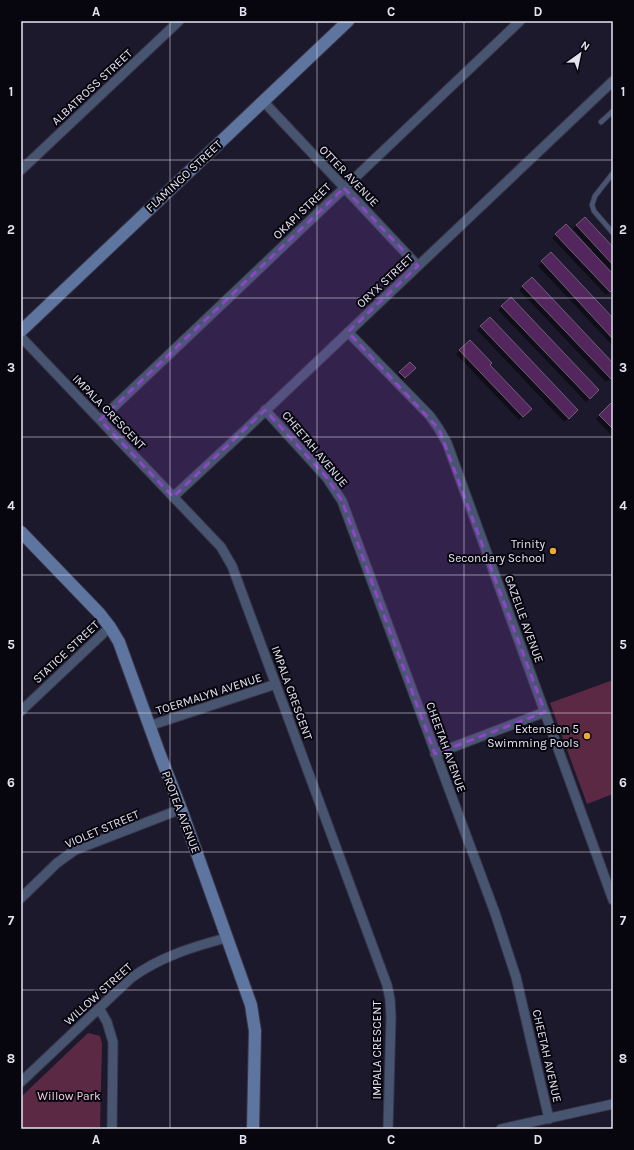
<svg xmlns="http://www.w3.org/2000/svg" width="634" height="1150" viewBox="0 0 634 1150" font-family="Karla,sans-serif">
<style>
.green{fill:#5b2944}
.shadow{fill:#0007}
.building{fill:#53265d;stroke:#705f73}
.lines{fill:none;stroke-linecap:round;stroke-linejoin:round}
.lane-casing{stroke:#393548;stroke-width:6}
.street-casing{stroke:#393548;stroke-width:11}
.secondary-casing{stroke:#393548;stroke-width:14}
.lane{stroke:#475570;stroke-width:4.5}
.street{stroke:#475570;stroke-width:9}
.secondary{stroke:#5e75a0;stroke-width:12}
.marked{fill:#8b47c6;fill-opacity:0.2;stroke:#8b47c6;stroke-width:3;stroke-dasharray:8 5;stroke-linejoin:round}
.grid{fill:none;stroke:#e5e3f1;stroke-width:1;stroke-opacity:0.55}
.poi-dot{fill:#eca93a;stroke:#07060e;stroke-width:1.5}
.labels{text-anchor:middle;stroke-width:4;stroke-linejoin:round;paint-order:stroke}
.street-label{font-size:12px;fill:#e5e3f1;stroke:#07060e}
.poi-label{font-size:12px;fill:#e5e3f1;stroke:#07060e;text-anchor:end}
.park-label{font-size:12px;fill:#f7cce0;stroke:#07060e}
.neatline{fill:none;stroke:#e5e3f1;stroke-width:1.5}
.grid-label{font-size:13px;text-anchor:middle;font-weight:bold;fill:#e5e3f1}
</style>
<rect width="100%" height="100%" fill="#1d192c"/>
<path class="green" d="M 613,680 L 613,794 L 587,804 L 550,703 Z
M 88,1033 L 100,1036 L 102,1044 L 100,1129 L 21,1129 L 21,1097 Z"/>
<path class="shadow" d="M 584,218 L 613,249 L 613,289 L 606,295 L 552,238 L 565,225 L 591,252 L 592,250 L 573,229 Z
M 551,253 L 613,319 L 613,346 L 538,266 Z
M 532,278 L 613,364 L 613,376 L 606,382 L 519,290 Z
M 511,298 L 598,390 L 586,402 L 498,310 Z
M 490,318 L 577,410 L 564,422 L 477,330 Z
M 470,341 L 488,365 L 530,409 L 519,420 L 456,354 Z
M 410,363 L 414,368 L 402,380 L 398,375 Z
M 611,404 L 613,406 L 613,437 L 596,419 Z"/>
<path class="building" d="M 585,217 L 613,247 L 613,265 L 576,225 Z
M 566,224 L 613,274 L 613,290 L 610,292 L 555,234 Z
M 551,252 L 613,318 L 613,339 L 541,261 Z
M 532,277 L 613,363 L 613,377 L 611,379 L 522,286 Z
M 511,297 L 599,390 L 590,399 L 501,306 Z
M 490,317 L 578,410 L 569,419 L 480,326 Z
M 470,340 L 492,363 L 490,365 L 532,409 L 523,417 L 459,350 Z
M 410,362 L 416,368 L 405,378 L 399,372 Z
M 611,403 L 613,405 L 613,429 L 599,415 Z"/>
<g class="lines">
<g class="lane-casing">
<path id="lane" d="M 601,122 L 613,111
M 613,173 L 595,196 L 592,205 L 594,211 L 613,233"/>
</g>
<g class="street-casing">
<path id="street" d="M 263,101 L 418,266
M 21,170 L 179,21
M 348,332 L 430,416 L 439,429 L 447,443 L 613,900
M 21,337 L 221,547 L 232,566 L 387,985 L 390,999 L 391,1017 L 388,1129
M 265,410 L 327,478 L 342,501 L 495,913 L 516,977 L 549,1119
M 100,420 L 520,21
M 173,497 L 241,434 L 613,81
M 21,711 L 110,627
M 149,726 L 276,684
M 435,754 L 545,712
M 21,898 L 57,863 L 75,850 L 181,809
M 99,1008 L 107,1022 L 113,1042 L 112,1129
M 21,1082 L 131,978 C 160,957 192,947 226,938
M 501,1129 L 613,1104"/>
</g>
<g class="secondary-casing">
<path id="secondary" d="M 21,331 L 348,21
M 21,532 L 99,613 L 110,627 L 119,642 L 160,755 L 181,809 L 251,1005 L 255,1031 L 253,1129"/>
</g>
<use href="#lane" class="lane"/>
<use href="#street" class="street"/>
<use href="#secondary" class="secondary"/>
</g>
<path class="marked" d="M 344,188 L 418,266 L 348,332 L 439,429 L 545,712 L 435,754 L 342,501 L 327,478 L 265,410 L 173,497 L 100,420 Z"/>
<path class="grid" d="M 170,21 L 170,1129M 317,21 L 317,1129M 464,21 L 464,1129M 21,160 L 613,160M 21,298 L 613,298M 21,437 L 613,437M 21,575 L 613,575M 21,713 L 613,713M 21,852 L 613,852M 21,990 L 613,990"/>
<g class="poi-dot">
<circle cx="553" cy="551" r="4"/>
<circle cx="587" cy="736" r="4"/>
</g>
<g class="labels">
<g class="street-label">
<text transform="translate(92 87) rotate(-43)" y="4">ALBATROSS STREET</text>
<text transform="translate(184 176) rotate(-43)" y="4">FLAMINGO STREET</text>
<text transform="translate(349 176) rotate(46)" y="4">OTTER AVENUE</text>
<text transform="translate(302 211) rotate(-44)" y="4">OKAPI STREET</text>
<text transform="translate(385 281) rotate(-43)" y="4">ORYX STREET</text>
<text transform="translate(109 412) rotate(46)" y="4">IMPALA CRESCENT</text>
<text transform="translate(315 449) rotate(50)" y="4">CHEETAH AVENUE</text>
<text transform="translate(524 619) rotate(70)" y="4">GAZELLE AVENUE</text>
<text transform="translate(66 652) rotate(-43)" y="4">STATICE STREET</text>
<text transform="translate(292 693) rotate(70)" y="4">IMPALA CRESCENT</text>
<text transform="translate(209 694) rotate(-18)" y="4">TOERMALYN AVENUE</text>
<text transform="translate(446 747) rotate(70)" y="4">CHEETAH AVENUE</text>
<text transform="translate(181 812) rotate(69)" y="4">PROTEA AVENUE</text>
<text transform="translate(102 829) rotate(-23)" y="4">VIOLET STREET</text>
<text transform="translate(98 994) rotate(-42)" y="4">WILLOW STREET</text>
<text transform="translate(377 1050) rotate(-90)" y="4">IMPALA CRESCENT</text>
<text transform="translate(547 1056) rotate(77)" y="4">CHEETAH AVENUE</text>
</g>
<g class="poi-label">
<text x="545" y="548">Trinity<tspan x="545" dy="14">Secondary School</tspan></text>
<text x="579" y="733">Extension 5<tspan x="579" dy="14">Swimming Pools</tspan></text>
</g>
<g class="park-label">
<text x="69" y="1100">Willow Park</text>
</g>
</g>
<rect width="634" height="1150" fill="none" stroke="#07060e" stroke-width="44"/>
<g transform="translate(580 54) rotate(33)" stroke="#07060e" stroke-width="3" paint-order="stroke">
<path d="M0-3L7 15L0 10L-7 15Z" fill="#e5e3f1"/>
<text y="-6" font-size="11" font-weight="bold" text-anchor="middle" fill="#e5e3f1">N</text>
</g>
<rect x="22" y="22" width="590" height="1106" class="neatline"/>
<g class="grid-label">
<text x="96" y="16">A</text>
<text x="243" y="16">B</text>
<text x="391" y="16">C</text>
<text x="538" y="16">D</text>
<text x="11" y="96">1</text>
<text x="623" y="96">1</text>
<text x="11" y="234">2</text>
<text x="623" y="234">2</text>
<text x="11" y="372">3</text>
<text x="623" y="372">3</text>
<text x="11" y="510">4</text>
<text x="623" y="510">4</text>
<text x="11" y="649">5</text>
<text x="623" y="649">5</text>
<text x="11" y="787">6</text>
<text x="623" y="787">6</text>
<text x="11" y="925">7</text>
<text x="623" y="925">7</text>
<text x="11" y="1063">8</text>
<text x="623" y="1063">8</text>
<text x="96" y="1144">A</text>
<text x="243" y="1144">B</text>
<text x="391" y="1144">C</text>
<text x="538" y="1144">D</text>
</g>
</svg>
